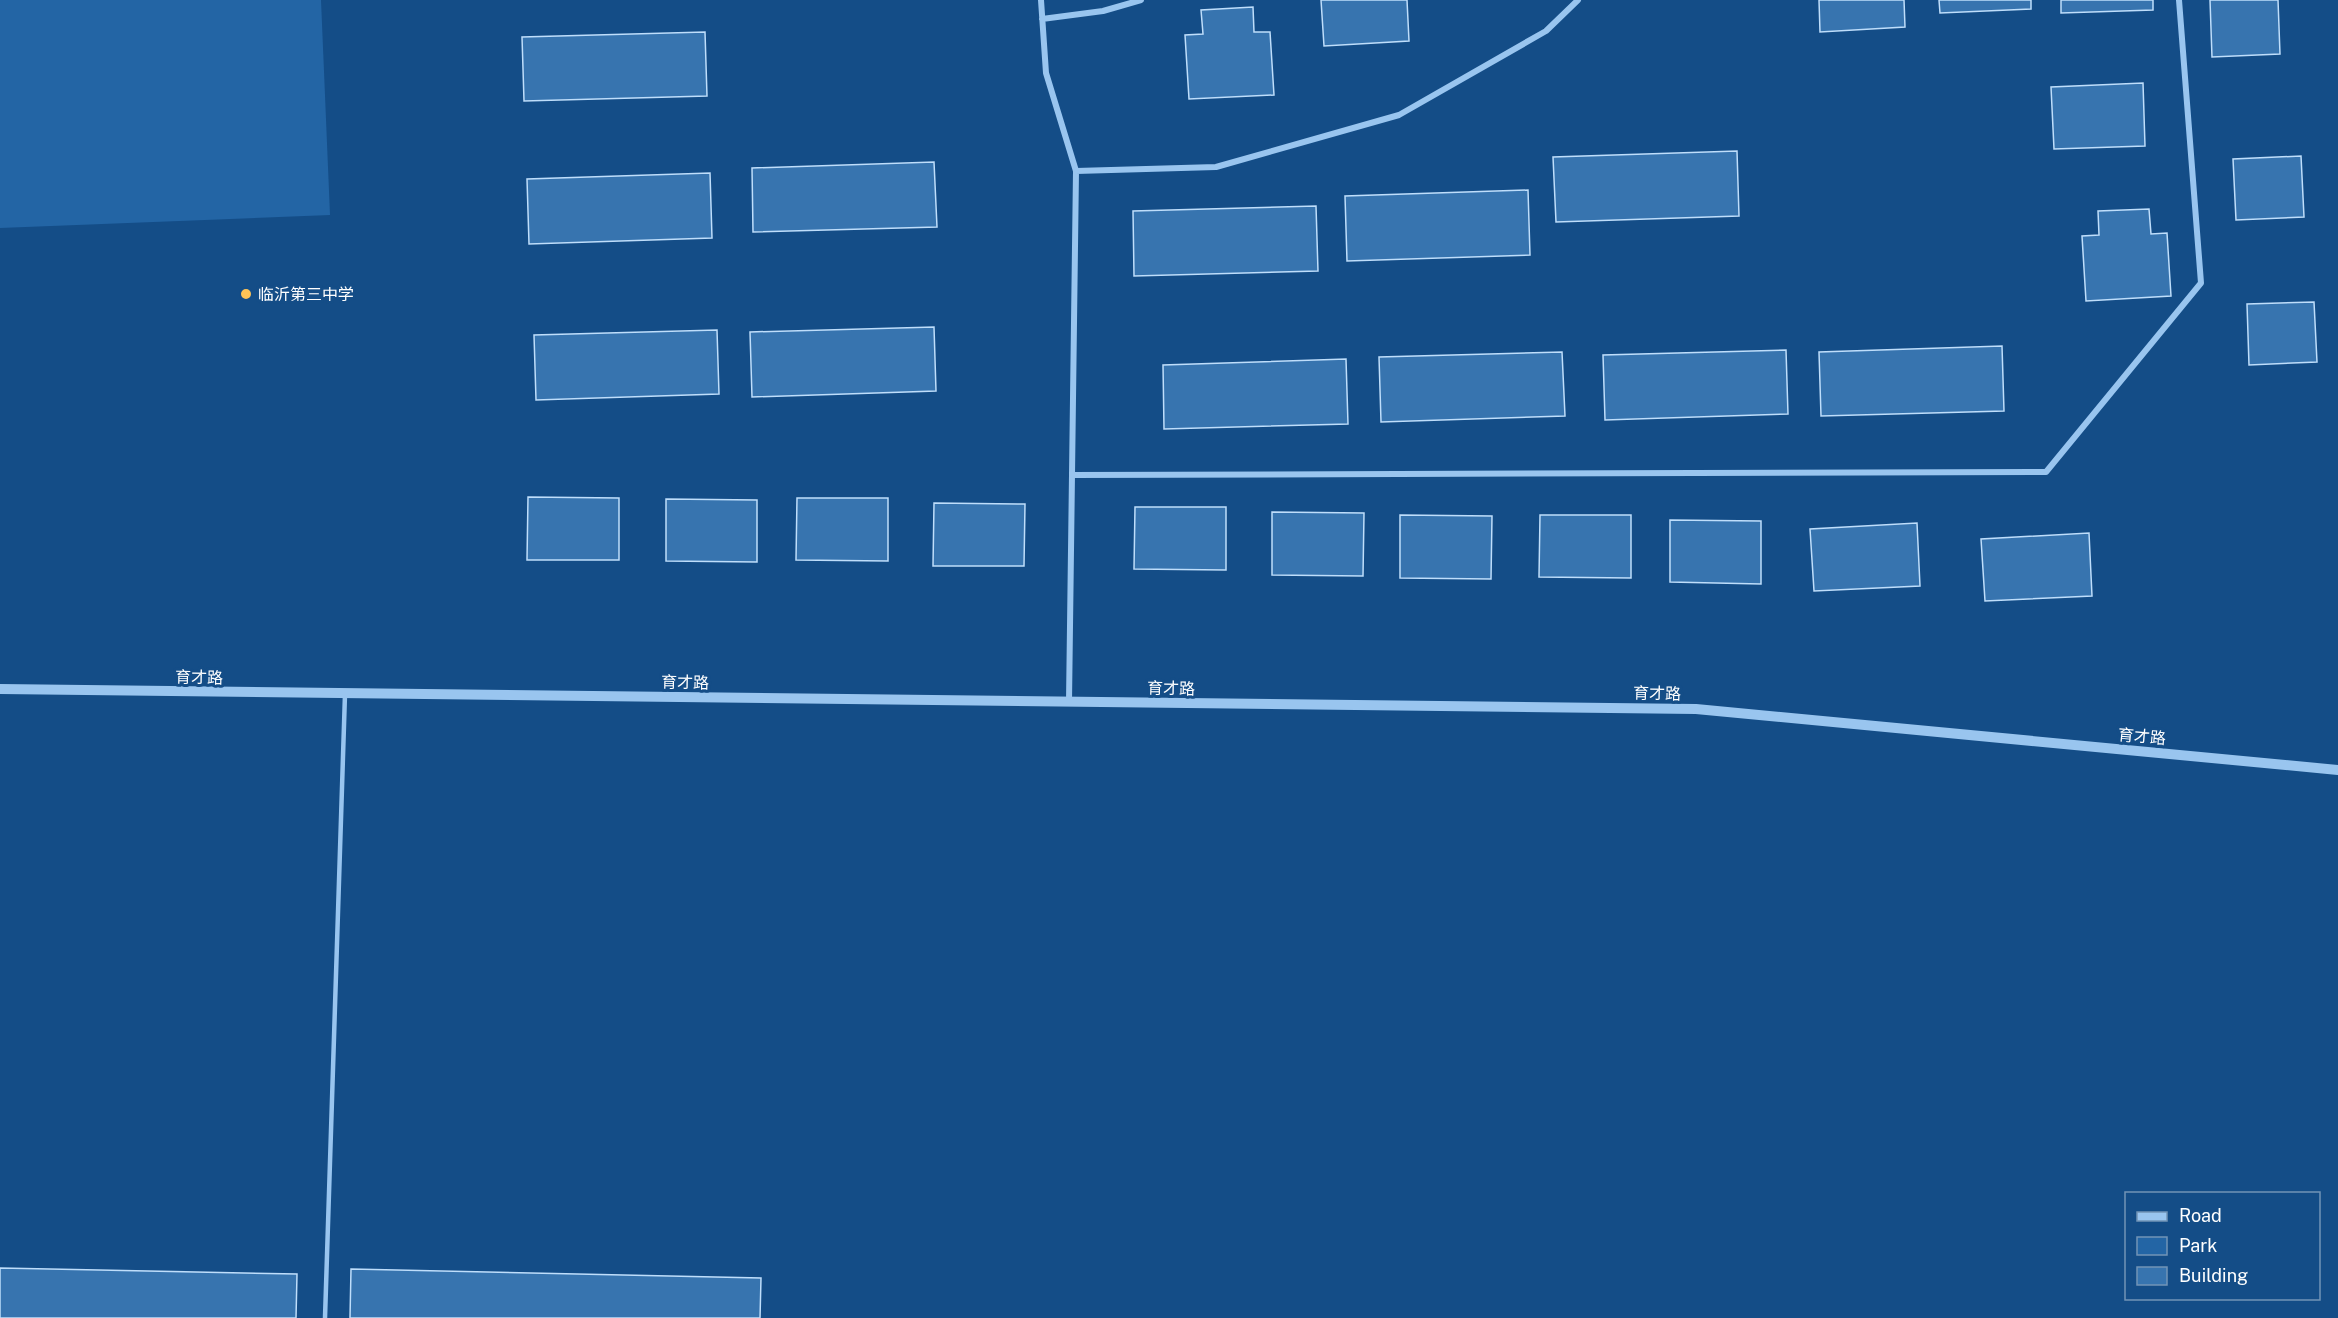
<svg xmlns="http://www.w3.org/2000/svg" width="2338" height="1318" viewBox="0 0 2338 1318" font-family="'Public Sans','Noto Sans SC',sans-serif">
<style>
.green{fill:#2365a5}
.building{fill:#3774af;stroke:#bfdefb;stroke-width:1.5}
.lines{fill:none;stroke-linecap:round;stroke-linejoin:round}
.service{stroke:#99c5ef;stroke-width:4.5}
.minor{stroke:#99c5ef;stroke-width:6}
.tertiary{stroke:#99c5ef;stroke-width:10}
.poi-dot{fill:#ffc457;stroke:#144d87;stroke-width:2}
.labels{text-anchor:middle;stroke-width:6;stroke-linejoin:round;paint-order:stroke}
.poi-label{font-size:16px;fill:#fff;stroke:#144d87;text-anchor:start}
.street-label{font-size:16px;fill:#fff;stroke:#144d87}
</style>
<rect width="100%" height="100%" fill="#144d87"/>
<path class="green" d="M 0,0 L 321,0 L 330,215 L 0,228 Z"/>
<path class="building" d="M 1321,0 L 1407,0 L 1409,41 L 1324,46 Z
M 1819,0 L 1904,0 L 1905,27 L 1820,32 Z
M 1939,0 L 2031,0 L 2031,9 L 1940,13 Z
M 2061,0 L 2153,0 L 2153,10 L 2061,13 Z
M 2210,0 L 2278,0 L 2280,54 L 2212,57 Z
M 1253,7 L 1254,32 L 1270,32 L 1274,95 L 1189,99 L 1185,35 L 1203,34 L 1201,10 Z
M 705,32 L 707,96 L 524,101 L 522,37 Z
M 2143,83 L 2145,146 L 2054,149 L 2051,87 Z
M 1737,151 L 1739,216 L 1556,222 L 1553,157 Z
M 2301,156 L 2304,217 L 2236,220 L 2233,159 Z
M 934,162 L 937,227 L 753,232 L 752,168 Z
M 710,173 L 712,238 L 529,244 L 527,179 Z
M 1528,190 L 1530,255 L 1347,261 L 1345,196 Z
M 1316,206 L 1318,271 L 1134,276 L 1133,211 Z
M 2149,209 L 2151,234 L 2167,233 L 2171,296 L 2086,301 L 2082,236 L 2099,235 L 2098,211 Z
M 2314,302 L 2317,362 L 2249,365 L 2247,304 Z
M 934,327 L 936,391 L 752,397 L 750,332 Z
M 717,330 L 719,394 L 536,400 L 534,335 Z
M 2002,346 L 2004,411 L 1821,416 L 1819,352 Z
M 1786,350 L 1788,414 L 1605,420 L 1603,355 Z
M 1562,352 L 1565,416 L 1381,422 L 1379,357 Z
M 1346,359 L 1348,424 L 1164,429 L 1163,365 Z
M 528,497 L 619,498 L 619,560 L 527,560 Z
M 797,498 L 888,498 L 888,561 L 796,560 Z
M 666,499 L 757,500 L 757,562 L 666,561 Z
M 934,503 L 1025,504 L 1024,566 L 933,566 Z
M 1135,507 L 1226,507 L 1226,570 L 1134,569 Z
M 1272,512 L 1364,513 L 1363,576 L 1272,575 Z
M 1400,515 L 1492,516 L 1491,579 L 1400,578 Z
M 1540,515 L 1631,515 L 1631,578 L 1539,577 Z
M 1670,520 L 1761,521 L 1761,584 L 1670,582 Z
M 1917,523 L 1920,586 L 1814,591 L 1810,529 Z
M 2089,533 L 2092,596 L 1985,601 L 1981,539 Z
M 0,1268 L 297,1274 L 296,1318 L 0,1318 Z
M 351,1269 L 761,1278 L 760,1318 L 350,1318 Z"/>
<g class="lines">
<path class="service" d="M 325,1318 L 345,694"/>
<path class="minor" d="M 1041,0 L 1046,73 L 1076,171 L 1069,702
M 1042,19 L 1103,11 L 1141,0
M 1076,171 L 1216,167 L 1399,115 L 1546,31 L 1578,0
M 1072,475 L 2046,472 L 2201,283 L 2179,0"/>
<path class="tertiary" d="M 0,689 L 1696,709 L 2338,770"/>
</g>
<circle class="poi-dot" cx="246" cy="294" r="6"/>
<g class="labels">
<g class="poi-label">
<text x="258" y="300">临沂第三中学</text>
</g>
<g class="street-label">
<text transform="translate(199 677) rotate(1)" y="6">育才路</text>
<text transform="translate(685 682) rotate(1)" y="6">育才路</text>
<text transform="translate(1171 688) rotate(1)" y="6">育才路</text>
<text transform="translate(1657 693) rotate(1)" y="6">育才路</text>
<text transform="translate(2142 736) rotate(5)" y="6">育才路</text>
</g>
</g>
<rect x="2125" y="1192" width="195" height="108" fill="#144d87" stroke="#7294b7" stroke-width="1.5"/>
<rect x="2137" y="1212" width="30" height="9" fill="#99c5ef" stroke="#7294b7" stroke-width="1.5"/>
<text x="2179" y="1222" font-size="18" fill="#ffffff">Road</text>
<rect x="2137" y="1237" width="30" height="18" fill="#2365a5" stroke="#7294b7" stroke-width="1.5"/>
<text x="2179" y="1252" font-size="18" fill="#ffffff">Park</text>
<rect x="2137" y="1267" width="30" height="18" fill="#3774af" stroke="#7294b7" stroke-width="1.5"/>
<text x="2179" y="1282" font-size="18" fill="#ffffff">Building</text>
</svg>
